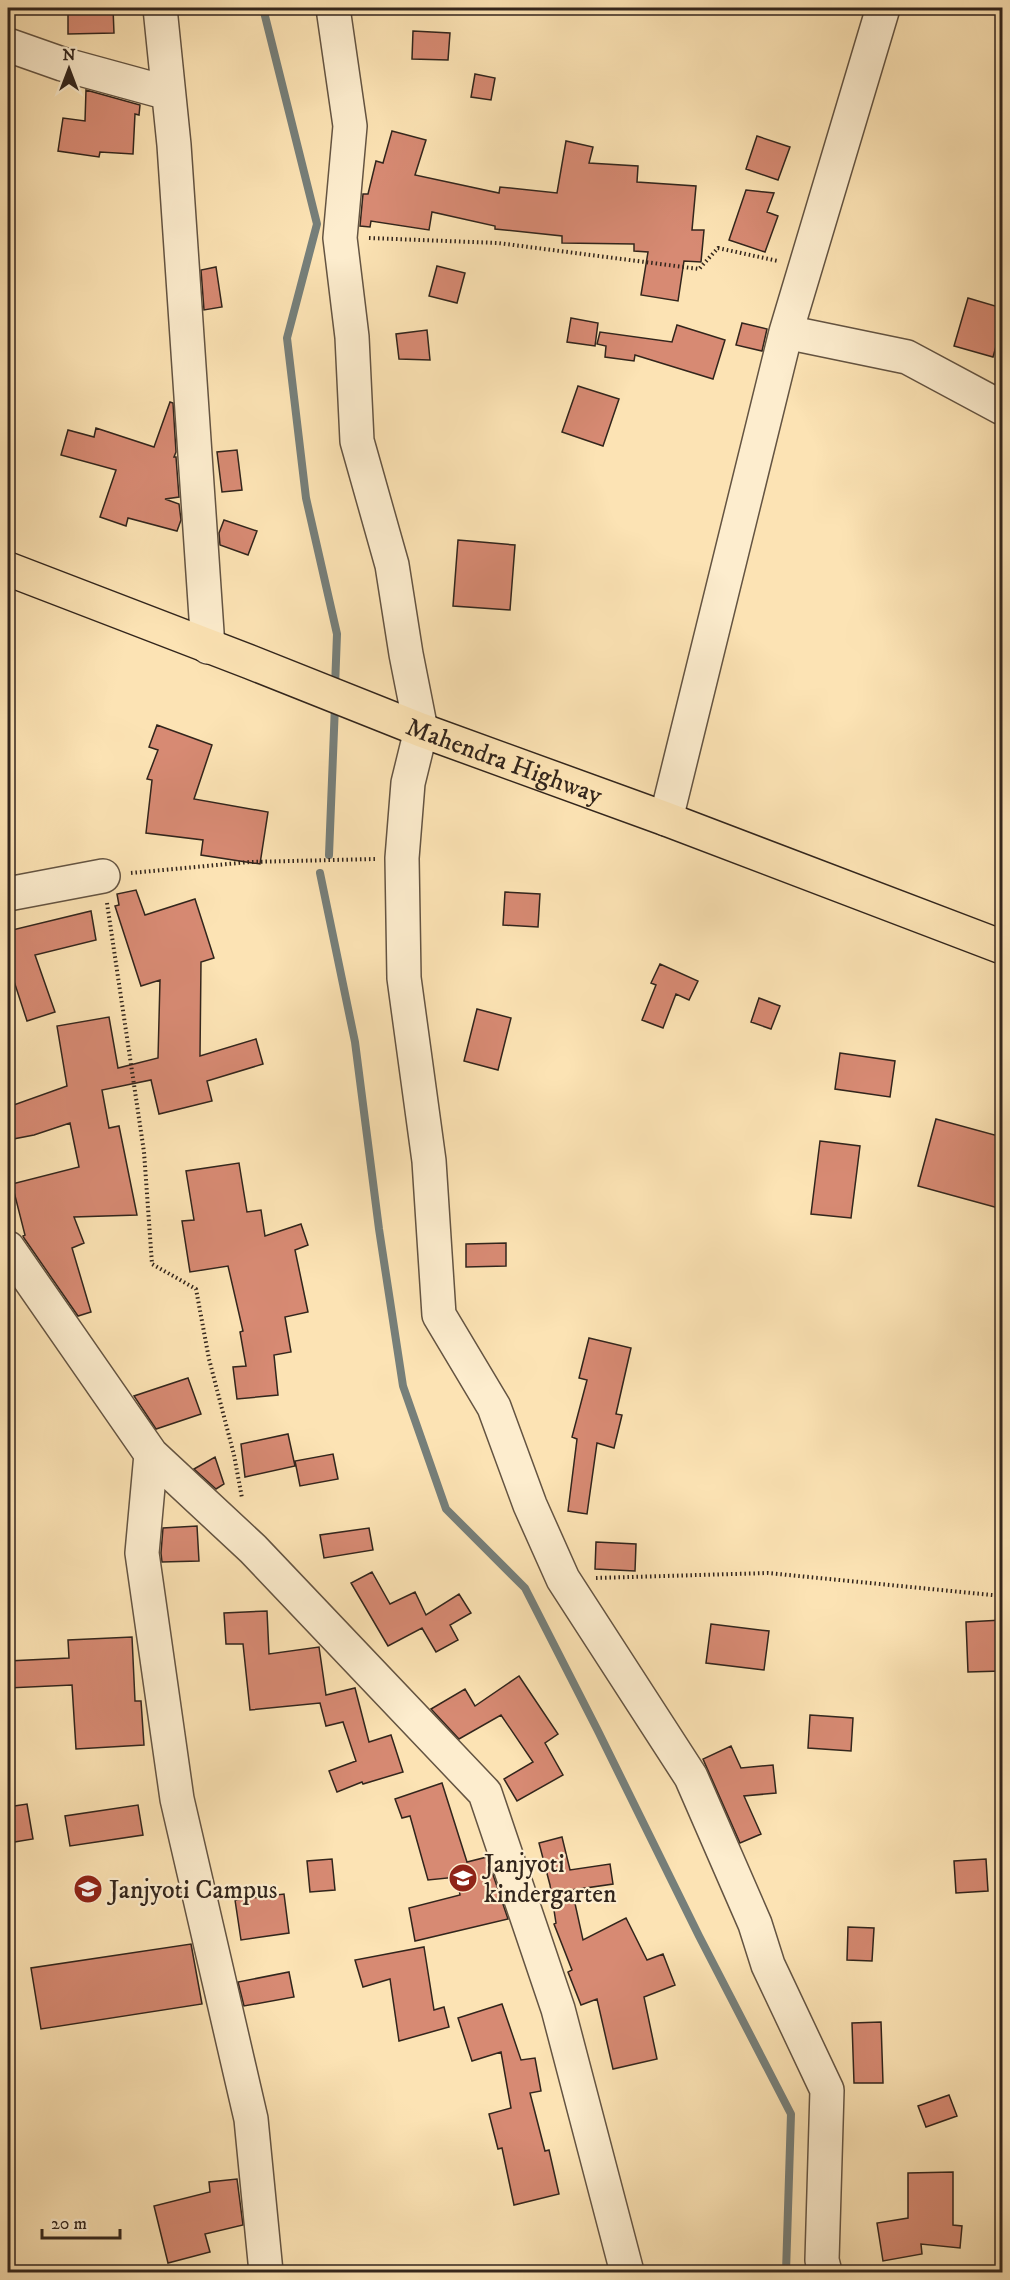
<svg xmlns="http://www.w3.org/2000/svg" width="1010" height="2280" viewBox="0 0 1010 2280" font-family="'IM FELL DW Pica',serif">
<style>
.lines{fill:none;stroke-linecap:round;stroke-linejoin:round}
.stream{stroke:#767f7a;stroke-width:8}
.building{fill:#d78a73;stroke:#32251c;stroke-width:1.5}
.minor-casing{stroke:#645442;stroke-width:36}
.highway-casing{stroke:#32251c;stroke-width:36}
.path{stroke:#32251c;stroke-width:4;stroke-dasharray:1.5 3;stroke-linecap:butt}
.minor{stroke:#fdedce;stroke-width:33}
.highway{stroke:#fce3b4;stroke-width:33}
.labels{text-anchor:middle;stroke-width:4.5;stroke-linejoin:round;paint-order:stroke}
.street-label{font-size:26px;fill:#32251c;stroke:#fdedce}
.poi-label{font-size:26px;fill:#32251c;stroke:#fdedce;text-anchor:start}
</style>
<rect width="100%" height="100%" fill="#fce3b4"/>
<filter id="stains"><feTurbulence type="fractalNoise" baseFrequency=".00333" numOctaves="4"/><feColorMatrix values="0 0 0 0 .2 0 0 0 0 .09 0 0 0 0 .02 0 0 0 .5 -.17"/></filter>
<radialGradient id="worn" r=".72"><stop offset=".6" stop-color="#630" stop-opacity="0"/><stop offset="1" stop-color="#630" stop-opacity=".3"/></radialGradient>
<g class="lines">
<path class="stream" d="M 263,8 L 317,224 L 287,338 L 306,498 L 337,634 L 335,687
M 329,855 L 335,705
M 320,873 L 355,1042 L 379,1229 L 403,1386 L 446,1509 L 525,1588 L 598,1731 L 699,1936 L 791,2114 L 786,2272"/>
</g>
<path class="building" d="M 68,8 L 113,8 L 114,33 L 68,34 Z
M 413,31 L 450,33 L 448,60 L 412,59 Z
M 475,74 L 495,78 L 491,100 L 471,97 Z
M 86,90 L 140,105 L 139,115 L 135,114 L 133,154 L 100,152 L 99,157 L 58,151 L 63,118 L 85,121 Z
M 392,131 L 426,140 L 415,175 L 499,193 L 500,187 L 557,193 L 566,141 L 593,147 L 589,163 L 638,166 L 637,182 L 696,186 L 692,230 L 704,230 L 701,262 L 684,261 L 678,301 L 641,295 L 648,252 L 634,251 L 634,244 L 562,243 L 562,236 L 495,229 L 495,226 L 432,212 L 429,230 L 371,221 L 370,227 L 360,226 L 363,194 L 368,194 L 376,161 L 383,163 Z
M 757,136 L 790,147 L 778,180 L 746,169 Z
M 746,190 L 774,193 L 767,212 L 778,216 L 765,252 L 729,240 Z
M 437,266 L 465,273 L 457,303 L 429,296 Z
M 216,267 L 222,307 L 204,310 L 201,270 Z
M 968,298 L 1002,308 L 1002,325 L 993,357 L 954,346 Z
M 571,318 L 598,323 L 595,346 L 567,342 Z
M 742,323 L 767,329 L 762,351 L 736,345 Z
M 677,325 L 725,340 L 713,379 L 635,355 L 634,361 L 605,357 L 606,346 L 597,344 L 600,332 L 672,342 Z
M 427,330 L 430,360 L 399,359 L 396,334 Z
M 578,386 L 619,399 L 603,446 L 562,432 Z
M 170,402 L 173,403 L 176,452 L 174,457 L 176,457 L 179,497 L 165,499 L 179,504 L 181,520 L 177,531 L 128,518 L 126,526 L 100,517 L 116,470 L 61,455 L 68,430 L 94,437 L 96,428 L 154,447 Z
M 237,450 L 242,490 L 222,492 L 217,452 Z
M 224,520 L 257,531 L 248,555 L 220,545 L 219,533 Z
M 458,540 L 515,545 L 510,610 L 453,606 Z
M 157,725 L 212,745 L 194,799 L 268,812 L 260,864 L 201,855 L 203,840 L 146,833 L 152,780 L 147,779 L 158,750 L 149,747 Z
M 136,890 L 145,915 L 195,899 L 214,958 L 201,962 L 200,1056 L 256,1039 L 263,1064 L 207,1081 L 212,1101 L 159,1114 L 151,1080 L 102,1090 L 109,1128 L 119,1126 L 137,1215 L 74,1217 L 84,1243 L 72,1248 L 91,1312 L 78,1316 L 24,1238 L 23,1236 L 25,1235 L 12,1184 L 79,1167 L 70,1123 L 34,1135 L 8,1140 L 8,1107 L 67,1086 L 57,1026 L 109,1017 L 118,1068 L 158,1058 L 160,980 L 141,986 L 115,906 L 119,905 L 117,894 Z
M 505,892 L 540,894 L 538,927 L 503,925 Z
M 91,911 L 96,940 L 35,955 L 55,1012 L 27,1021 L 8,963 L 8,931 Z
M 660,964 L 698,981 L 689,1000 L 676,994 L 663,1028 L 642,1020 L 656,985 L 651,983 Z
M 759,998 L 780,1006 L 771,1029 L 751,1022 Z
M 477,1009 L 511,1018 L 498,1070 L 464,1061 Z
M 840,1053 L 895,1061 L 890,1097 L 835,1089 Z
M 936,1119 L 1002,1137 L 1002,1209 L 918,1186 Z
M 820,1141 L 860,1146 L 851,1218 L 811,1214 Z
M 239,1163 L 247,1212 L 261,1210 L 265,1236 L 301,1224 L 308,1245 L 295,1250 L 308,1312 L 285,1317 L 291,1352 L 274,1355 L 278,1395 L 237,1399 L 233,1367 L 246,1366 L 240,1332 L 243,1331 L 228,1266 L 190,1272 L 182,1221 L 194,1220 L 186,1171 Z
M 506,1243 L 506,1266 L 466,1267 L 466,1244 Z
M 589,1338 L 631,1348 L 616,1414 L 622,1415 L 614,1448 L 597,1443 L 587,1514 L 568,1511 L 577,1439 L 572,1437 L 587,1380 L 579,1378 Z
M 188,1378 L 201,1414 L 156,1429 L 134,1396 Z
M 288,1434 L 295,1466 L 245,1477 L 241,1444 Z
M 333,1454 L 338,1479 L 300,1486 L 295,1461 Z
M 215,1457 L 224,1484 L 216,1489 L 194,1469 Z
M 197,1526 L 199,1561 L 162,1562 L 161,1553 L 163,1528 Z
M 369,1528 L 373,1550 L 324,1558 L 320,1535 Z
M 596,1542 L 636,1544 L 635,1571 L 595,1569 Z
M 372,1572 L 390,1604 L 415,1592 L 426,1615 L 459,1594 L 471,1613 L 450,1625 L 458,1640 L 436,1652 L 422,1628 L 388,1646 L 351,1583 Z
M 267,1611 L 269,1654 L 319,1647 L 326,1695 L 355,1688 L 369,1742 L 391,1735 L 403,1772 L 363,1784 L 362,1782 L 337,1792 L 329,1771 L 356,1761 L 343,1722 L 326,1726 L 320,1703 L 250,1710 L 243,1644 L 226,1644 L 224,1613 Z
M 1002,1620 L 1002,1671 L 968,1672 L 966,1622 Z
M 711,1624 L 769,1631 L 764,1670 L 706,1663 Z
M 132,1637 L 135,1701 L 141,1701 L 144,1745 L 76,1749 L 72,1685 L 8,1688 L 8,1661 L 69,1658 L 68,1640 Z
M 519,1676 L 558,1734 L 545,1743 L 563,1775 L 517,1801 L 504,1779 L 533,1762 L 501,1715 L 459,1739 L 431,1709 L 465,1689 L 475,1706 Z
M 810,1715 L 853,1718 L 851,1751 L 808,1748 Z
M 731,1746 L 741,1768 L 773,1765 L 776,1793 L 744,1796 L 761,1834 L 740,1843 L 703,1759 Z
M 442,1783 L 467,1862 L 487,1857 L 508,1919 L 415,1941 L 409,1908 L 460,1895 L 457,1877 L 428,1880 L 410,1816 L 402,1818 L 395,1799 Z
M 27,1804 L 33,1839 L 8,1843 L 8,1807 Z
M 138,1805 L 143,1835 L 70,1846 L 65,1816 Z
M 562,1837 L 570,1870 L 610,1864 L 613,1884 L 572,1890 L 583,1940 L 626,1918 L 647,1960 L 663,1954 L 675,1985 L 644,1997 L 657,2059 L 613,2069 L 597,1999 L 581,2005 L 568,1972 L 572,1970 L 554,1924 L 556,1923 L 550,1885 L 539,1843 Z
M 332,1859 L 335,1890 L 310,1892 L 307,1861 Z
M 986,1859 L 988,1891 L 956,1893 L 954,1861 Z
M 284,1894 L 289,1933 L 241,1940 L 235,1900 Z
M 848,1927 L 874,1928 L 872,1961 L 847,1960 Z
M 191,1944 L 202,2004 L 41,2029 L 31,1968 Z
M 424,1947 L 434,2010 L 444,2007 L 449,2027 L 399,2041 L 390,1979 L 363,1987 L 355,1960 Z
M 289,1972 L 294,1997 L 244,2006 L 238,1982 Z
M 502,2004 L 521,2060 L 535,2058 L 541,2091 L 530,2093 L 545,2151 L 549,2150 L 559,2194 L 514,2205 L 502,2148 L 498,2149 L 489,2114 L 511,2108 L 501,2052 L 472,2061 L 458,2018 Z
M 881,2022 L 883,2083 L 854,2083 L 852,2023 Z
M 949,2095 L 957,2116 L 926,2127 L 918,2106 Z
M 953,2172 L 953,2225 L 962,2226 L 960,2248 L 921,2244 L 922,2254 L 883,2261 L 877,2223 L 908,2218 L 908,2173 Z
M 237,2179 L 243,2225 L 205,2234 L 210,2252 L 168,2263 L 154,2206 L 210,2192 L 209,2182 Z"/>
<g class="lines">
<g class="minor-casing">
<path id="minor" d="M 160,8 L 174,145 L 208,647
M 333,8 L 350,126 L 340,238 L 352,337 L 357,441 L 392,565 L 406,654 L 421,730 L 408,783 L 402,858 L 404,978 L 429,1161 L 439,1315 L 494,1407 L 530,1505 L 563,1579 L 691,1777 L 755,1924 L 768,1965 L 827,2090 L 822,2260 L 825,2272
M 8,45 L 62,64 L 168,93
M 786,332 L 907,357 L 1002,408
M 666,819 L 786,332 L 883,8
M 8,894 L 103,876
M 8,1248 L 151,1454 L 253,1549 L 485,1793 L 558,2009 L 627,2272
M 151,1454 L 142,1553 L 177,1799 L 251,2119 L 266,2272"/>
</g>
<g class="highway-casing">
<g id="highway">
<path id="s1" d="M 8,569 L 250,662 L 421,730 L 666,819 L 1002,947"/>
</g>
</g>
<path class="path" d="M 369,238 L 498,243 L 699,269 L 718,248 L 778,261
M 131,873 L 249,862 L 375,859
M 107,903 L 144,1152 L 152,1264 L 196,1289 L 209,1359 L 234,1455 L 242,1498
M 596,1578 L 768,1573 L 1002,1596"/>
<use href="#minor" class="minor"/>
<use href="#highway" class="highway"/>
</g>
<defs>
<g id="school-disc" transform="scale(1.5)"><circle r="9.5" fill="#8f2418" stroke="#fdedce"/><path d="M0-5L7-2L0 1L-7-2ZM-4 1L0 2.5L4 1V4Q0 6-4 4Z" fill="#fff"/></g>
<g id="university-disc" transform="scale(1.5)"><circle r="9.5" fill="#8f2418" stroke="#fdedce"/><path d="M0-5L7-2L0 1L-7-2ZM-4 1L0 2.5L4 1V4Q0 6-4 4Z" fill="#fff"/></g>
</defs>
<g fill-rule="evenodd">
<use href="#school-disc" x="463" y="1878"/>
<use href="#university-disc" x="88" y="1889"/>
</g>
<g class="labels">
<g class="street-label">
<text dy="9" stroke="none"><textPath href="#s1" startOffset="532">Mahendra Highway</textPath></text>
</g>
<g class="poi-label">
<text x="484" y="1872">Janjyoti<tspan x="484" dy="30">kindergarten</tspan></text>
<text x="109" y="1898">Janjyoti Campus</text>
</g>
</g>
<rect width="1010" height="2280" fill="none" stroke="#fce3b4" stroke-width="30"/>
<rect x="9" y="9" width="992" height="2262" fill="none" stroke="#32251c" stroke-width="3"/>
<rect x="15" y="15" width="980" height="2250" fill="none" stroke="#32251c" stroke-width="1.5"/>
<g transform="translate(69 69)" stroke="#fdedce" stroke-width="4.5" paint-order="stroke">
<path d="M0-4.5L10 22L0 15L-10 22Z" fill="#32251c"/>
<text y="-9" font-size="16" font-weight="bold" text-anchor="middle" fill="#32251c">N</text>
</g>
<path d="M42 2229v9h78v-9" fill="none" stroke="#32251c" stroke-width="3"/>
<text x="51" y="2229" font-size="18" fill="#32251c" stroke="#fdedce" stroke-width="4.5" paint-order="stroke">20 m</text>
<rect width="100%" height="100%" filter="url(#stains)"/>
<rect width="100%" height="100%" fill="url(#worn)"/>
</svg>
